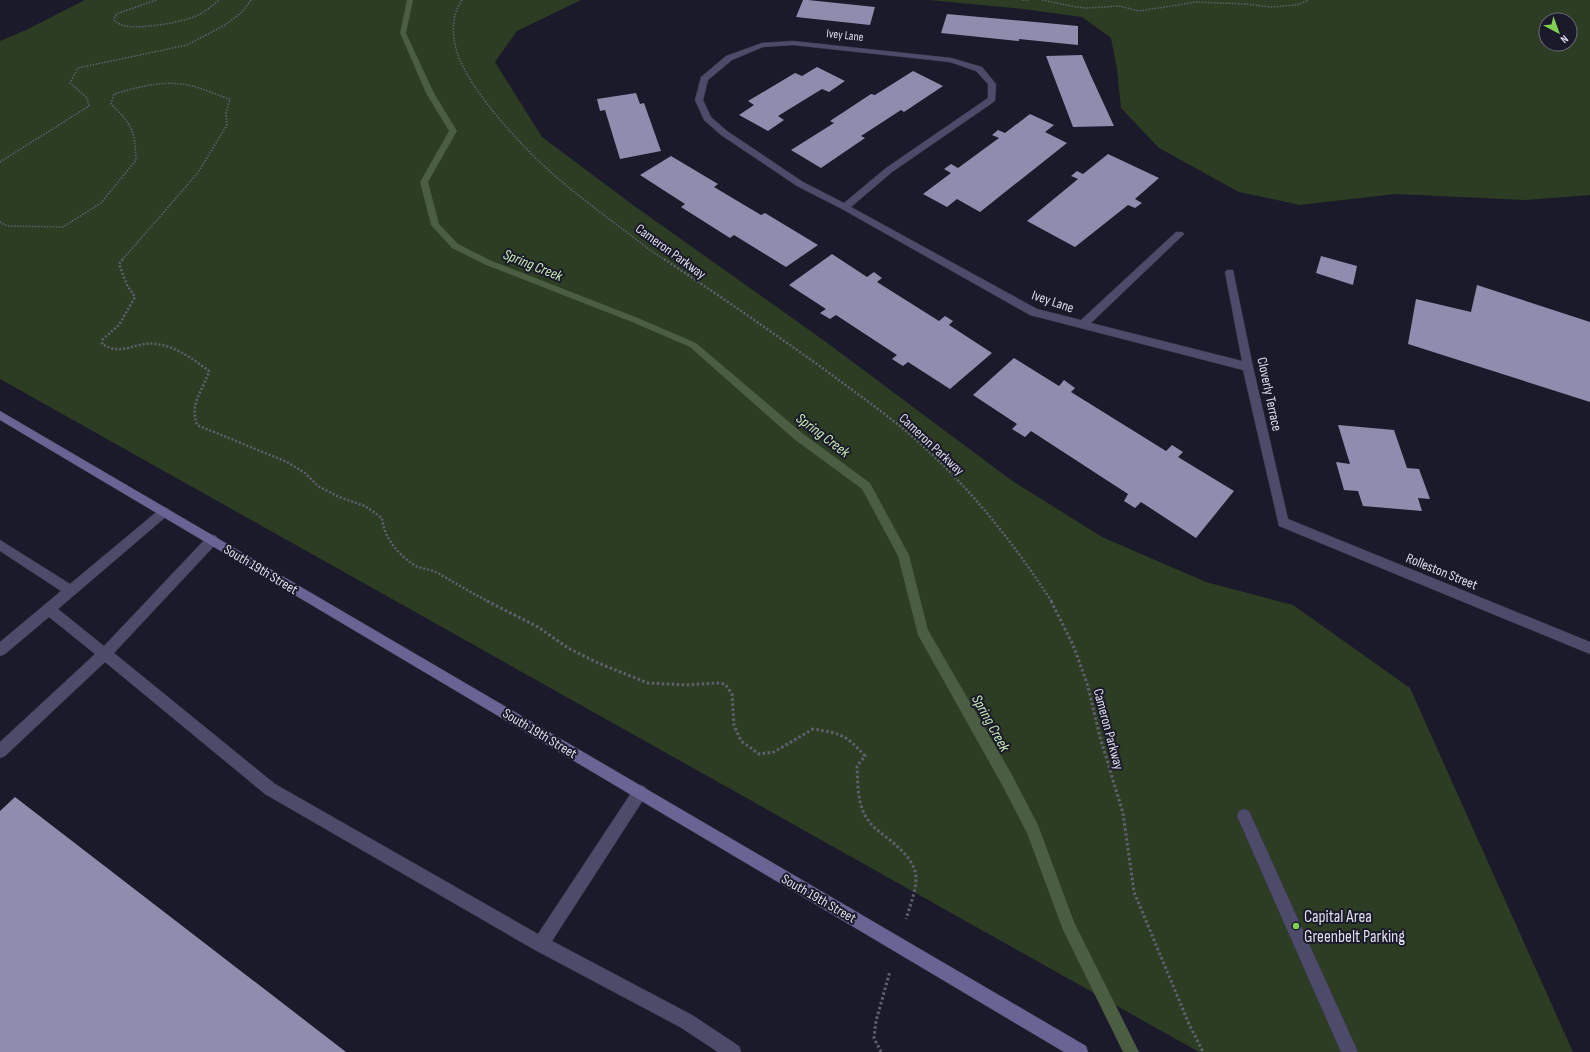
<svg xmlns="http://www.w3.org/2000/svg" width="1590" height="1052" viewBox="0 0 1590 1052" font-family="'Sofia Sans Condensed',sans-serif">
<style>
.green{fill:#2c3d23;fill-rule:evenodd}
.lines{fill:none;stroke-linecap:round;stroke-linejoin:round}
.stream{fill:#4b5e42;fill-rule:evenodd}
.building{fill:#8e8dae}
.lane-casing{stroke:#363646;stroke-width:1}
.street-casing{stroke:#363646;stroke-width:1}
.secondary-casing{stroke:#363646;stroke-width:1}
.path-far2{stroke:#60606f;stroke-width:1.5;stroke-dasharray:1.5 1.5;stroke-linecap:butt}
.path-far1{stroke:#60606f;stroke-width:2.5;stroke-dasharray:2 2;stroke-linecap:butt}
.path{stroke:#60606f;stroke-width:3;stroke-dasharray:2.5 2.5;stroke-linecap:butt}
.lane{fill:#4c4b69;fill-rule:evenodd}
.street{fill:#4c4b69;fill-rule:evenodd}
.secondary{fill:#686595;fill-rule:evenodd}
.poi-dot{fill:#81d050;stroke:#1a1a2b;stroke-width:1.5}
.labels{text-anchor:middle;stroke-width:4;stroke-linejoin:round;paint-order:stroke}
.far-street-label{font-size:12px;fill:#dfdfeb;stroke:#1a1a2b}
.street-label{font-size:14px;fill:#dfdfeb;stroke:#1a1a2b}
.water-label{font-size:15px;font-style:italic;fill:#c9ecb7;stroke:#1a1a2b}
.near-poi-label{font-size:17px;fill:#dfdfeb;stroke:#1a1a2b;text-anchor:start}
</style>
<rect width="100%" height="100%" fill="#1a1a2b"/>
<path class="green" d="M 85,0 L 581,0 L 517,31 L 495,62 L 542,137 L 633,205 L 826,342 L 1011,480 L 1102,537 L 1206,582 L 1293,605 L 1410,688 L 1573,1052 L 1199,1052 L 0,379 L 0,41 L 26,30 Z
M 929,0 L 1590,0 L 1590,195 L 1525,200 L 1395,194 L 1300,205 L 1239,192 L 1159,148 L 1121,108 L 1117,69 L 1111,38 L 1082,17 L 1023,9 ZM 1546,20 L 1570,20 L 1570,44 L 1546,44 Z"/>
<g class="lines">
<path class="stream" d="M 407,0 L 413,0 L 406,33 L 434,93 L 457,131 L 428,182 L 439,224 L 458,244 L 492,261 L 638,318 L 696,343 L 802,433 L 870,483 L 909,555 L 928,630 L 1011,773 L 1038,825 L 1074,922 L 1139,1052 L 1123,1052 L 1063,930 L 1027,833 L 1001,783 L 918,635 L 898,556 L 862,489 L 794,439 L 690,347 L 632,322 L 486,265 L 452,248 L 431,225 L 420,182 L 449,131 L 426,93 L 400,33 Z"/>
</g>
<path class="building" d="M 803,0 L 808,0 L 875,7 L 870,25 L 796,17 Z
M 947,14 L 1078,26 L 1078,45 L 1019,39 L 1019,41 L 941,33 Z
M 1082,55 L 1091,76 L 1114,126 L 1073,127 L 1046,56 Z
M 817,67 L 845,81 L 829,92 L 822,89 L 778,116 L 784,120 L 768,131 L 739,115 L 754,105 L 748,101 L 795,73 L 802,76 Z
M 913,71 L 943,86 L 904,112 L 901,110 L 861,136 L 865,138 L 821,168 L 791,150 L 834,123 L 830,121 L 871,94 L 875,95 Z
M 636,93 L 640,104 L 644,103 L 661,151 L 620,159 L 605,110 L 600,111 L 597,99 Z
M 1030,114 L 1054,125 L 1045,132 L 1067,143 L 980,212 L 957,199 L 947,207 L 923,194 L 951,173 L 944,169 L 951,164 L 958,168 L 999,138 L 992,135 L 998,130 L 1005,133 Z
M 1108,154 L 1159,178 L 1135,199 L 1142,203 L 1135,208 L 1128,205 L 1075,247 L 1027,221 L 1078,179 L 1071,176 L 1077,171 L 1083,174 Z
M 671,156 L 718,184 L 714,187 L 761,215 L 765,213 L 818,245 L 786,267 L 734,235 L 730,238 L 681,207 L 685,204 L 640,175 Z
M 832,254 L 867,277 L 874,272 L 882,278 L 877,282 L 939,321 L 945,316 L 953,321 L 949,325 L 992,353 L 950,389 L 908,362 L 903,366 L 892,359 L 897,355 L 836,315 L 830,319 L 820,313 L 826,309 L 789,285 Z
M 1321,256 L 1357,266 L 1353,285 L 1316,273 Z
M 1477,285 L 1590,322 L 1590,402 L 1408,344 L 1416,299 L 1471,312 Z
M 1014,358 L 1059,386 L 1064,380 L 1075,388 L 1071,392 L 1166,451 L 1172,445 L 1183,452 L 1178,457 L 1234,491 L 1196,538 L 1141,502 L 1135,508 L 1124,501 L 1128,494 L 1031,431 L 1025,437 L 1012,429 L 1017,424 L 973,395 Z
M 1338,425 L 1394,430 L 1407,468 L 1419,469 L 1430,499 L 1418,498 L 1422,511 L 1363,506 L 1358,491 L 1344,490 L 1336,462 L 1350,464 Z
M 15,797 L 346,1052 L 0,1052 L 0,811 Z"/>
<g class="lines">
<g class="lane-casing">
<path id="lane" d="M 164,507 L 168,509 L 170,512 L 168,515 L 58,609 L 104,646 L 208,536 L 212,535 L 216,536 L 218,540 L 216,544 L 114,653 L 275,784 L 538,934 L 635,787 L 640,785 L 645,787 L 647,792 L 645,797 L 552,941 L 692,1015 L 739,1046 L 741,1052 L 718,1052 L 680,1027 L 535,950 L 265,794 L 105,662 L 5,756 L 0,758 L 0,742 L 95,654 L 49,617 L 5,654 L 0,656 L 0,642 L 61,591 L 0,551 L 0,540 L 70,584 L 160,509 Z
M 1244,809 L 1249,811 L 1358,1052 L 1341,1052 L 1237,816 L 1239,811 Z"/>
</g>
<g class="street-casing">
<path id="street" d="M 793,41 L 951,58 L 982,67 L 996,84 L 995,101 L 892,172 L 851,207 L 1037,309 L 1081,320 L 1176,232 L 1182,232 L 1184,234 L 1182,236 L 1091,323 L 1242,361 L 1225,272 L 1227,270 L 1233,270 L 1253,367 L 1288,519 L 1590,642 L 1590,654 L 1279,526 L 1243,370 L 1030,315 L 842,209 L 797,186 L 721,135 L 704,120 L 695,100 L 701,77 L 726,56 L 762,43 ZM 793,45 L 950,62 L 976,71 L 988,84 L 988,98 L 886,168 L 844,203 L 803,182 L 727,131 L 711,117 L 703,100 L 708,80 L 732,60 L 763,47 Z"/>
</g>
<g class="secondary-casing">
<path id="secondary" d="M 0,411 L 1086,1046 L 1088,1052 L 1064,1052 L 0,420 Z"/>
</g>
<path class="path-far2" d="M 156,0 L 119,13 L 115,16 L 114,20 C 117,23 121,25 125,26 C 142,29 179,23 196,16 C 205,12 212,6 219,0
M 462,0 C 450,17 452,40 459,58 C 474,95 524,149 554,175 C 585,202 618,225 650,250 L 665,260
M 1022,0 L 1029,0
M 1042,0 L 1076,7 L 1087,8 L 1119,6 L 1139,11 L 1196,2 L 1246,4 L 1270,7 L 1297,5 L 1309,0
M 0,162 L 89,106 L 87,98 L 70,83 L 78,68 L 187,45 L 225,25 L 242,12 L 251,0
M 0,222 L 7,226 L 63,227 L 101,203 L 136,160 C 135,131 132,124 111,104 L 114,94 C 138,87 163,80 188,85 C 203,88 216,95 230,99 L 226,113 L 227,125 L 197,174 L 122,260"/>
<path class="path-far1" d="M 123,259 L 119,264 L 127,285 L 135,297 L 119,325 L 103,339 L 102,344 C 122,357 136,341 156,344 C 176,346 194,360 209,371 C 203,391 189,403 197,425 L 287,462 L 305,473 L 318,486 L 339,497 L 365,506 L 382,518 C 384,538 398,554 414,565 C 421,569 430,569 438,573 C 455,583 472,593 489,602
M 664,259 C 717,294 769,330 821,367 C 852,390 885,413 914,438 C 968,485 1013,542 1052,602"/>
<path class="path" d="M 487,601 L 538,627 L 568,648 L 598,663 L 648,683 L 687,685 L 717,683 L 725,684 L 732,694 L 734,725 L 741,741 L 759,754 L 774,752 L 813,729 C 842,734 845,734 865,756 L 857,766 C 858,784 857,805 868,820 C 874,829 883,834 891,841 C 925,869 918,881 906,919
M 1051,601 L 1073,645 L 1087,683 L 1100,737 L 1123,813 L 1134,892 L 1189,1024 L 1203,1052
M 881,1052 L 874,1038 L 876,1021 L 890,971"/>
<use href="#lane" class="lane"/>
<use href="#street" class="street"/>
<use href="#secondary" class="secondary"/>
</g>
<circle class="poi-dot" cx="1296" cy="926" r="4"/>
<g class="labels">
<g class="far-street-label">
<text transform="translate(845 35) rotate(6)" y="4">Ivey Lane</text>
</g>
<g class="street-label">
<text transform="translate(671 251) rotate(36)" y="5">Cameron Parkway</text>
<text transform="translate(1053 301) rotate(19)" y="5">Ivey Lane</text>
<text transform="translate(1270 394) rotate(78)" y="5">Cloverly Terrace</text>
<text transform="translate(932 444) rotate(43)" y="5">Cameron Parkway</text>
<text transform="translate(261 569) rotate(31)" y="5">South 19th Street</text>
<text transform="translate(1442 571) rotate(22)" y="5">Rolleston Street</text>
<text transform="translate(1109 729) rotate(75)" y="5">Cameron Parkway</text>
<text transform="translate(540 733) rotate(31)" y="5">South 19th Street</text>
<text transform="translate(819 898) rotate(30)" y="5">South 19th Street</text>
</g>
<g class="water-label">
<text transform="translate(533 265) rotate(22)" y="5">Spring Creek</text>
<text transform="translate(823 435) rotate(37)" y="5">Spring Creek</text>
<text transform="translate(991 723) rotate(61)" y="5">Spring Creek</text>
</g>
<g class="near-poi-label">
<text x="1304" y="922">Capital Area<tspan x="1304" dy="20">Greenbelt Parking</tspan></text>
</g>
</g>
<g transform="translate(1558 32) rotate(139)"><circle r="19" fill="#1a1a2b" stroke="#696978"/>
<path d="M0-3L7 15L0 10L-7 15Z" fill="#81d050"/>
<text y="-6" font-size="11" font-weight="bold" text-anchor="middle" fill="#dfdfeb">N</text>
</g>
</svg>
